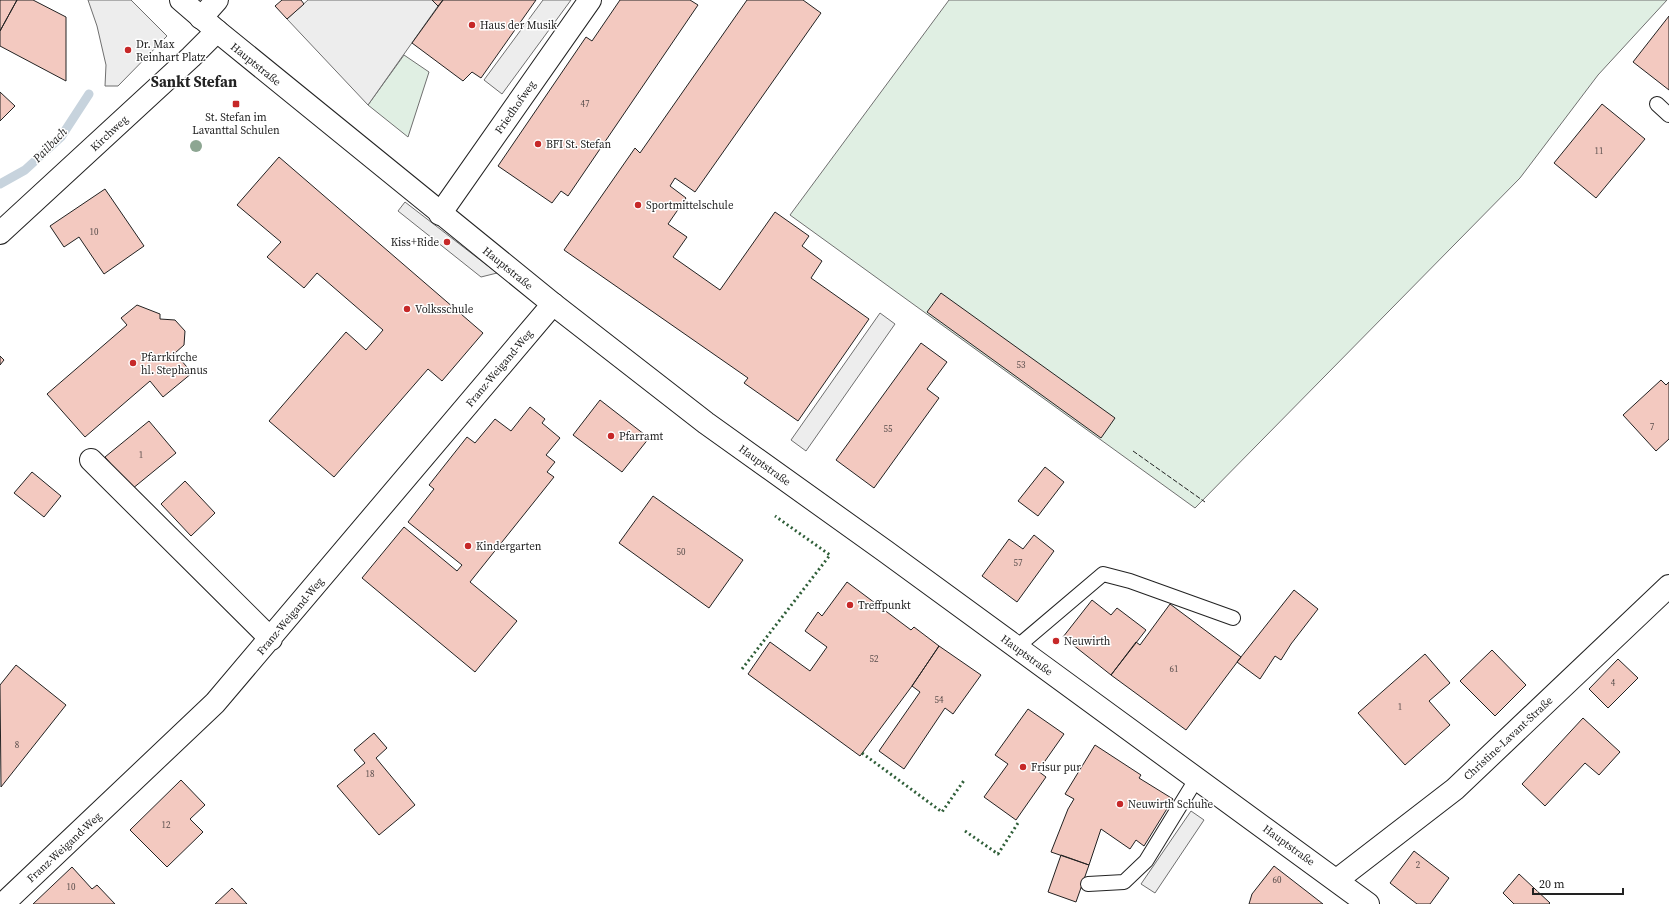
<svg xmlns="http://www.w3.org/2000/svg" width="1669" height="904" viewBox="0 0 1669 904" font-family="'Source Serif 4',serif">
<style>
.green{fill:#e0efe3;stroke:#6f6f6f}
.parking{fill:#ededed;stroke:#6f6f6f}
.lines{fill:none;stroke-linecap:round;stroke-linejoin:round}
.stream{stroke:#c7d3dd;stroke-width:9}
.building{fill:#f3c9c0;stroke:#222}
.service-casing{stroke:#222;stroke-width:16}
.minor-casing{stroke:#222;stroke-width:24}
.secondary-casing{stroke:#222;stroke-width:24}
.service{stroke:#fff;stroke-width:14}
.minor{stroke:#fff;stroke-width:22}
.secondary{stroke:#fff;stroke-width:22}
.hedge{stroke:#2f5e38;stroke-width:3;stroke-dasharray:2 3;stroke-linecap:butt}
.fence{stroke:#222;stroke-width:1;stroke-dasharray:5 2;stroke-linecap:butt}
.tree{fill:#8da692}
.poi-dot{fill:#c62828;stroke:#fff;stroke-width:1.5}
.labels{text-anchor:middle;stroke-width:3;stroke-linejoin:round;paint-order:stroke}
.number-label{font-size:9px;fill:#564c4a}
.poi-label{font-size:11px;fill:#222;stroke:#fff;text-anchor:start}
.street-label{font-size:11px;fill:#222;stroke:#fff}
.water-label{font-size:12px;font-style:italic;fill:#222;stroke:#fff}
.district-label{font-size:15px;font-weight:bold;fill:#222;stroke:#fff}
</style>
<rect width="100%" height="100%" fill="#fff"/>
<path class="green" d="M 949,0 L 1667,0 L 1598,75 L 1520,178 L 1195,508 L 790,215 Z
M 404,55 L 429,72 L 408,137 L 368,105 Z"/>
<path class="parking" d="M 88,0 L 131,0 L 167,36 L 118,86 L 105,86 L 106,65 L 97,26 Z
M 308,0 L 432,0 L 438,6 L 368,105 L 287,19 Z
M 543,0 L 571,0 L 502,94 L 484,80 Z
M 405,202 L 497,273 L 481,277 L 398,211 Z
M 880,313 L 895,324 L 806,451 L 791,440 Z
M 1191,811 L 1204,820 L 1155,893 L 1141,884 Z"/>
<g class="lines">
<path class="stream" d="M 0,184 L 25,170 L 61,137 L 89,94"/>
</g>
<path class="building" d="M 0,0 L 17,0 L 0,31 Z
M 17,0 L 33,0 L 66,17 L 66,81 L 0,46 L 0,31 Z
M 282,0 L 301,0 L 304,4 L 287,19 L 275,6 Z
M 432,0 L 443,0 L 438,6 Z
M 443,0 L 536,0 L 481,78 L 472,72 L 463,81 L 412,43 Z
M 620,0 L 690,0 L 698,5 L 568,196 L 561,191 L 552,203 L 498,166 L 586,37 L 592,41 Z
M 747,0 L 803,0 L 821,13 L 695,192 L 675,178 L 670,186 L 686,198 L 668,224 L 687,237 L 673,257 L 720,290 L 775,212 L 809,236 L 802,246 L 822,261 L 811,278 L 869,319 L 798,421 L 744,383 L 748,378 L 564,250 L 635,148 L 640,153 Z
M 1669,16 L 1669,90 L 1633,62 Z
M 0,92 L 15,106 L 0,121 Z
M 1602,104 L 1645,139 L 1596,198 L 1554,163 Z
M 279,157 L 483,333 L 442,381 L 428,369 L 334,477 L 269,421 L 346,332 L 366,350 L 383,330 L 317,273 L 304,288 L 267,257 L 281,242 L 237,205 Z
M 105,189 L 144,246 L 104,274 L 79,237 L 64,247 L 50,226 Z
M 941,293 L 1115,418 L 1101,438 L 927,312 Z
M 137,305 L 160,314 L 160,319 L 175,320 L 185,331 L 184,345 L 175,353 L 192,373 L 163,397 L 150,381 L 85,437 L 47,394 L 127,325 L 121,318 Z
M 921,343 L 947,362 L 927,389 L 939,398 L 874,488 L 836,460 Z
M 0,356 L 4,360 L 0,365 Z
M 1661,380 L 1666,385 L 1669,382 L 1669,439 L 1656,451 L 1623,415 Z
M 600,400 L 649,438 L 622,472 L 573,435 Z
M 530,407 L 545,419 L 542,423 L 560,438 L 546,455 L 555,462 L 547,472 L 554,477 L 470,582 L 517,621 L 475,672 L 362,578 L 404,527 L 457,571 L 462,565 L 408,522 L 434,489 L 429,485 L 467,437 L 475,443 L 495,419 L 511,431 Z
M 149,421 L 176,453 L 132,489 L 105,457 Z
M 1045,467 L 1064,482 L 1038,516 L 1018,501 Z
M 32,472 L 61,496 L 44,517 L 14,493 Z
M 185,481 L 215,513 L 191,536 L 161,504 Z
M 653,496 L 743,560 L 709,608 L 619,543 Z
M 1034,535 L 1054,551 L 1017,602 L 982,576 L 1009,539 L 1023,549 Z
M 847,582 L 911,630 L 914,627 L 939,646 L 912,686 L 860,756 L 748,674 L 770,642 L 810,671 L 827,647 L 805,631 L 818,612 L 822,616 Z
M 1294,590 L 1318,609 L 1291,644 L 1281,660 L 1275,656 L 1260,679 L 1237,662 Z
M 1092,600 L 1111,615 L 1117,608 L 1146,630 L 1111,675 L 1063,637 Z
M 1170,604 L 1241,657 L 1186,730 L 1111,675 L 1136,642 L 1140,645 Z
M 939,646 L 981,675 L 953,714 L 945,708 L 904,769 L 879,751 L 920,692 L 912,686 Z
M 1492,650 L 1526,685 L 1495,716 L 1460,681 Z
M 1425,654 L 1450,683 L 1429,701 L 1450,725 L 1405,765 L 1358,713 Z
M 1618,659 L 1638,678 L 1608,708 L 1589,689 Z
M 16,665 L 66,705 L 1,787 L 0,685 Z
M 1028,709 L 1064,734 L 1038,771 L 1046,777 L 1016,820 L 984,797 L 1008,764 L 995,755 Z
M 1583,718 L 1620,752 L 1599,775 L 1585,763 L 1545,806 L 1522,784 Z
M 374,733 L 387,748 L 376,758 L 415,805 L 379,835 L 337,786 L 365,763 L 354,750 Z
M 1095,745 L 1141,775 L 1139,778 L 1173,799 L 1144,846 L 1136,840 L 1130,849 L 1101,829 L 1089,865 L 1051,852 L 1068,809 L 1074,799 L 1065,794 Z
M 181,780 L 205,805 L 190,819 L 203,832 L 167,867 L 130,830 Z
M 1414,851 L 1449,878 L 1430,904 L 1417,904 L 1390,883 Z
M 1061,855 L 1089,865 L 1076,902 L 1048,892 Z
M 1274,866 L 1323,904 L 1249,904 L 1252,894 Z
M 72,867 L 92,889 L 97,885 L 115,904 L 33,904 Z
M 1519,874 L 1550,903 L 1549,904 L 1514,904 L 1503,893 Z
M 232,888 L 247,904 L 215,904 Z"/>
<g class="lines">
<g class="service-casing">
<path id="service" d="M 1657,104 L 1669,115
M 1017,647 L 1103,574 L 1130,581 L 1233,618
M 1088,884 L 1124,882 L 1146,861 L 1197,778"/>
</g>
<g class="minor-casing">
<path id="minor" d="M 201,18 L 217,0
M 440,214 L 590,0
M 0,233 L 191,57 L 217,31
M 91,460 L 271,639
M 1337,880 L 1455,789 L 1669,586
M 3,904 L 215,703 L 553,304"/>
</g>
<g class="secondary-casing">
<path id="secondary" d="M 181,0 L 217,31 L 553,304 L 706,423 L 885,551 L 1368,904"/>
</g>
<use href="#service" class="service"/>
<use href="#minor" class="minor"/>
<use href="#secondary" class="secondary"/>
<path class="hedge" d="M 742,669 L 830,555 L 775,516
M 862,753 L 942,812 L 965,779
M 965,831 L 998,854 L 1018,823"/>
<path class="fence" d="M 1133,451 L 1205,502"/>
</g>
<circle class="tree" cx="196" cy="146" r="6"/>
<g class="poi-dot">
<circle cx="472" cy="25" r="4"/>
<circle cx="128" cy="50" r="4"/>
<rect x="232" y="100" width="8" height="8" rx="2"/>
<circle cx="538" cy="144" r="4"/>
<circle cx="638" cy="205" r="4"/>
<circle cx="447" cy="242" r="4"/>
<circle cx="407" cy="309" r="4"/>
<circle cx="133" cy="363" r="4"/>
<circle cx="611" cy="436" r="4"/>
<circle cx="468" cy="546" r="4"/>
<circle cx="850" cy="605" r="4"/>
<circle cx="1056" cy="641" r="4"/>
<circle cx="1023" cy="767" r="4"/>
<circle cx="1120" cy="804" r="4"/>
</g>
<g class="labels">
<g class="number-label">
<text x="585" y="107">47</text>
<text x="1599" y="154">11</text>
<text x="94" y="235">10</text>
<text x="1021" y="368">53</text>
<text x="1652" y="430">7</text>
<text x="888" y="432">55</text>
<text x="141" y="458">1</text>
<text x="681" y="555">50</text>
<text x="1018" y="566">57</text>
<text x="874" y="662">52</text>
<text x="1174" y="672">61</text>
<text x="1613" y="686">4</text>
<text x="939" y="703">54</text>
<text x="1400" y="710">1</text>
<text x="17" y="748">8</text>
<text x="370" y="777">18</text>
<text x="166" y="828">12</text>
<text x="1418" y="868">2</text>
<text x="1277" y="883">60</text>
<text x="71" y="890">10</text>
</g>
<g class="poi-label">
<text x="480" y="29">Haus der Musik</text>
<text x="136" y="48">Dr. Max<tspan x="136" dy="13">Reinhart Platz</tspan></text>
<text x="236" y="121" text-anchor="middle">St. Stefan im<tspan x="236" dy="13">Lavanttal Schulen</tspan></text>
<text x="546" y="148">BFI St. Stefan</text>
<text x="646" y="209">Sportmittelschule</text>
<text x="439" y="246" text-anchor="end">Kiss+Ride</text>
<text x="415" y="313">Volksschule</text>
<text x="141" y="361">Pfarrkirche<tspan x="141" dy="13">hl. Stephanus</tspan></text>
<text x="619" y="440">Pfarramt</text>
<text x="476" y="550">Kindergarten</text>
<text x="858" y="609">Treffpunkt</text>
<text x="1064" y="645">Neuwirth</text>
<text x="1031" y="771">Frisur pur</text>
<text x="1128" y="808">Neuwirth Schuhe</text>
</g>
<g class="street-label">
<text transform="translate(256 64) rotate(39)" y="4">Hauptstraße</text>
<text transform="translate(515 107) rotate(-55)" y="4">Friedhofweg</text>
<text transform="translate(109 133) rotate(-43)" y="4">Kirchweg</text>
<text transform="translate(508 268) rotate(39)" y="4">Hauptstraße</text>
<text transform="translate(499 368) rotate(-50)" y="4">Franz-Weigand-Weg</text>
<text transform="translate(765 465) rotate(36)" y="4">Hauptstraße</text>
<text transform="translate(290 616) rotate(-50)" y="4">Franz-Weigand-Weg</text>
<text transform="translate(1027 655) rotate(36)" y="4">Hauptstraße</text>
<text transform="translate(1508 738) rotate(-43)" y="4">Christine-Lavant-Straße</text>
<text transform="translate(1289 845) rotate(36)" y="4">Hauptstraße</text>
<text transform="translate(64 847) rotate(-43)" y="4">Franz-Weigand-Weg</text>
</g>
<g class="water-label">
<text transform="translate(50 145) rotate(-46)" y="4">Pailbach</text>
</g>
<g class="district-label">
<text x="194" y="87">Sankt Stefan</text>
</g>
</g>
<path d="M1533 888v6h90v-6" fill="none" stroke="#222222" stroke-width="2"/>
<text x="1539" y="888" font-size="12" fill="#222222" stroke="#ffffff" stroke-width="3" paint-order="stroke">20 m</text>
</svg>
